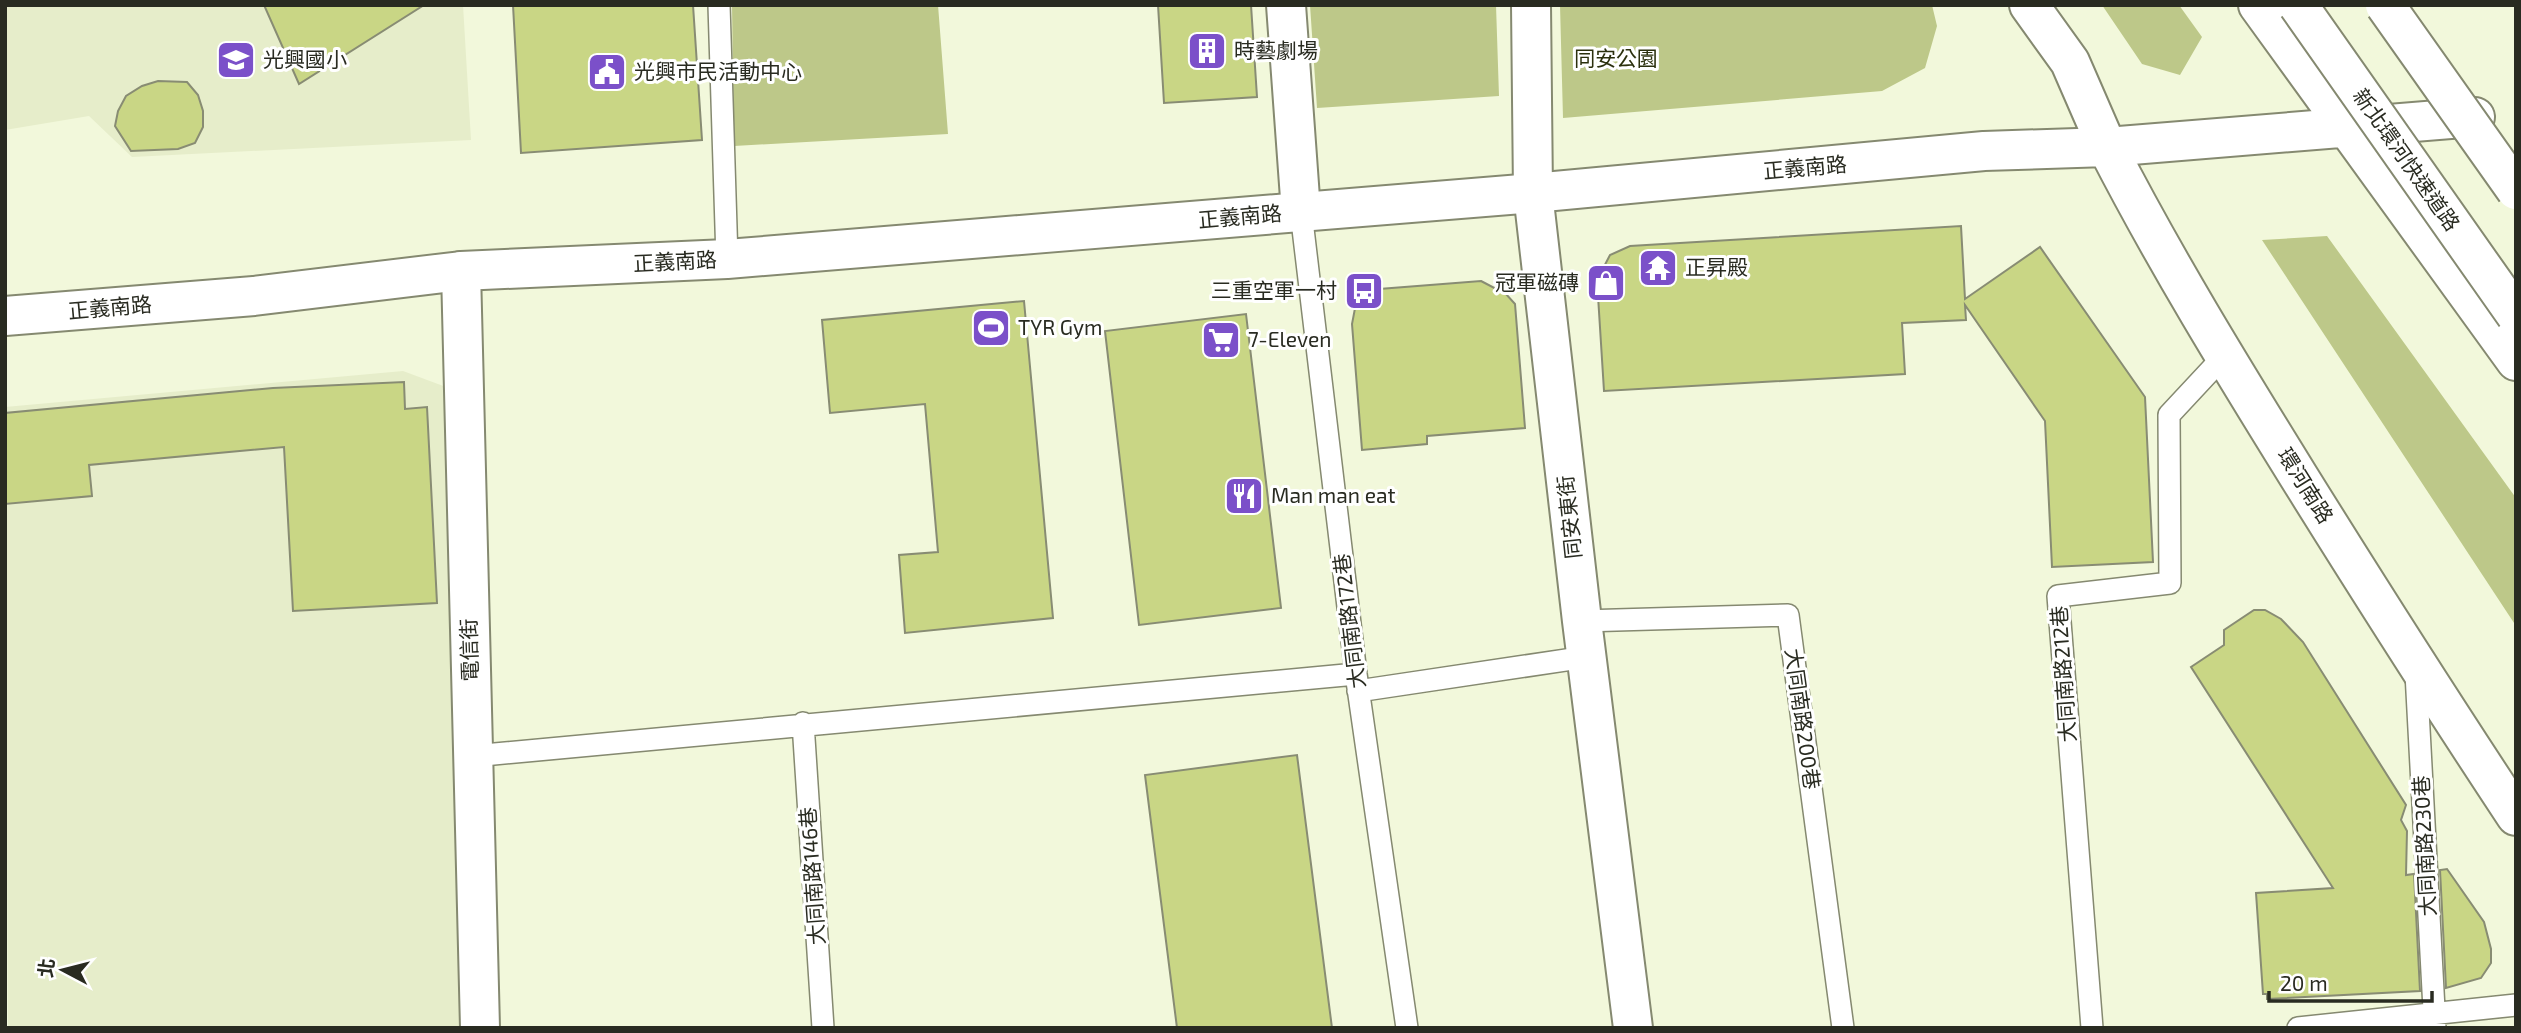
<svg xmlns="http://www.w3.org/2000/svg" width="2521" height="1033" viewBox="0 0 2521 1033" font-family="'Exo 2','Noto Sans TC',sans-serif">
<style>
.built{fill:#e6edca}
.green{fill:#bdc889}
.building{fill:#c9d685;stroke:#888c73;stroke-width:2}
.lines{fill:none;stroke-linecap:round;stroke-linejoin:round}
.lane-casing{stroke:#858970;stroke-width:24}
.street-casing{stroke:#858970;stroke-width:42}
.secondary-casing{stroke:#858970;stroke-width:42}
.lane{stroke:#fff;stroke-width:21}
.street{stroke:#fff;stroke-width:38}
.secondary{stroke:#fff;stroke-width:38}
.highway-bridge-casing{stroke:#858970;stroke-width:42;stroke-linecap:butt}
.highway-bridge{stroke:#fff;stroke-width:38}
.labels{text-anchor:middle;stroke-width:6;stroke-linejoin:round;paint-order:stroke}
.poi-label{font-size:21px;fill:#292b21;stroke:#fff;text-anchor:start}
.park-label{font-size:21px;fill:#2b300d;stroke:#fff}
.street-label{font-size:21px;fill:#292b21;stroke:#fff}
</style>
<rect width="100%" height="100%" fill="#f2f8db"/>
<path class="built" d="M 5,5 L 463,5 L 471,140 L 132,157 L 89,116 L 5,130 Z
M 403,371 L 446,387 L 465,1028 L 8,1028 L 5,407 Z"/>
<path class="green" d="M 732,5 L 938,5 L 948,134 L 734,146 Z
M 1310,5 L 1496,5 L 1499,96 L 1317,108 Z
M 1560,5 L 1932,5 L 1937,26 L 1925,68 L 1882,91 L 1563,118 Z
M 2102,5 L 2179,5 L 2202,37 L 2180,75 L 2142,64 Z
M 2327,236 L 2516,498 L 2516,626 L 2262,240 Z"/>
<path class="building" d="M 264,5 L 424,5 L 299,84 Z
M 513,5 L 693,5 L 702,140 L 521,153 Z
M 1158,5 L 1251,5 L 1257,97 L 1164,103 Z
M 158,81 L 187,82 L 198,95 L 203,111 L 203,127 L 195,143 L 178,149 L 131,151 L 115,126 L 118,111 L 126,96 L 142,86 Z
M 1961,226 L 1965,299 L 2040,247 L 2145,397 L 2153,562 L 2052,567 L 2045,421 L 1965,305 L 1966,320 L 1902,323 L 1905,374 L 1604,391 L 1597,280 L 1610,255 L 1630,246 Z
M 1481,281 L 1506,294 L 1515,304 L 1525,428 L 1427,436 L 1427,444 L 1362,450 L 1352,324 L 1356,303 L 1379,289 Z
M 1024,301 L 1053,618 L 905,633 L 899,555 L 938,552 L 925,404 L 830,413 L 822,320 Z
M 1246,314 L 1281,608 L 1139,625 L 1105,331 Z
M 404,382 L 405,409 L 427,407 L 437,603 L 293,611 L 284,447 L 89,465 L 92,496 L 5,504 L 5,413 L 273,388 Z
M 2254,610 L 2265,610 L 2281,619 L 2303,642 L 2406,805 L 2401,820 L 2407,831 L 2406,875 L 2414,874 L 2420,991 L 2267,999 L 2267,994 L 2263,994 L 2256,893 L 2333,888 L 2191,667 L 2224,645 L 2224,630 Z
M 1297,755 L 1332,1028 L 1177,1028 L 1145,775 Z
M 2447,869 L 2484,922 L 2491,949 L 2491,963 L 2481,978 L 2446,988 L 2440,870 Z"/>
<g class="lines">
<g class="lane-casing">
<path id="lane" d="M 719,5 L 727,259
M 1301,212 L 1356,674 L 1407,1028
M 1582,621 L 1788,615 L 1843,1028
M 2416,673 L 2435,1028
M 1358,691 L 1586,657
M 803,723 L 823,1028
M 473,756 L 1356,674
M 2092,1028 L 2058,596 L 2170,583 L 2169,415 L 2224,356
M 2298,1028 L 2516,1005"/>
</g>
<g class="street-casing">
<path id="street" d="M 1286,5 L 1301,212
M 1531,5 L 1533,193 L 1582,621 L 1633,1028
M 2029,5 L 2070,62 L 2107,147
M 461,271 L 480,1028"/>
</g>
<g class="secondary-casing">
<path id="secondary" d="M 2258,5 L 2516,361
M 2107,147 C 2165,260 2232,369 2299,477 C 2370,591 2442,704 2516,816
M 5,316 L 254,296 L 461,271 L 727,259 L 1533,193 L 1984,151 L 2107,147 L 2475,117"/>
</g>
<use href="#lane" class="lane"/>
<use href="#street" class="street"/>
<use href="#secondary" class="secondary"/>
<g class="highway-bridge-casing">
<path id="highway-bridge" d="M 2298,5 L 2516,315
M 2385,5 L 2516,190"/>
</g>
<use href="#highway-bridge" class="highway-bridge"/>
</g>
<defs>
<g id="building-square" transform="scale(2.0125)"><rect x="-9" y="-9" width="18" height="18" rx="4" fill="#7b50c9" stroke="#fff"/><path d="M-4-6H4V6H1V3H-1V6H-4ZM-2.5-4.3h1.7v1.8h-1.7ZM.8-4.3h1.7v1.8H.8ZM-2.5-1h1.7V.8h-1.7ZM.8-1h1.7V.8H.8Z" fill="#fff"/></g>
<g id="school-square" transform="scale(2.0125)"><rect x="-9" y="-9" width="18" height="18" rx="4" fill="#7b50c9" stroke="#fff"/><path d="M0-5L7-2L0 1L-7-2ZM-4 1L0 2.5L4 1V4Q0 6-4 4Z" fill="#fff"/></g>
<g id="civic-square" transform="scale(2.0125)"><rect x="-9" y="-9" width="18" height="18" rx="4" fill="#7b50c9" stroke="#fff"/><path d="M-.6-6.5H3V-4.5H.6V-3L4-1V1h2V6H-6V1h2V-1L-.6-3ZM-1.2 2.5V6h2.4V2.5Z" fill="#fff"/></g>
<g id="temple-square" transform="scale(2.0125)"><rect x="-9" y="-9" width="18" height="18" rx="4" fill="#7b50c9" stroke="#fff"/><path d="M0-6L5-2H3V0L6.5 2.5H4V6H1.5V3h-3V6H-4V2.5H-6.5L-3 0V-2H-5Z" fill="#fff"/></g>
<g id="shop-square" transform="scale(2.0125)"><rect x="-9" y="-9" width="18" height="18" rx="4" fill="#7b50c9" stroke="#fff"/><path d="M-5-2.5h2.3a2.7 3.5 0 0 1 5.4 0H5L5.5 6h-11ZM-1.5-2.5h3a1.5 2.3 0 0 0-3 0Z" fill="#fff"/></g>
<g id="bus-square" transform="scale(2.0125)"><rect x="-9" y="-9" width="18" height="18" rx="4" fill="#7b50c9" stroke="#fff"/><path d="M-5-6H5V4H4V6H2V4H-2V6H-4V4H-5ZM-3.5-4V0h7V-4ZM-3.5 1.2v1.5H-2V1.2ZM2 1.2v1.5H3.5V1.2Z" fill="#fff"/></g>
<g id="stadium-square" transform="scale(2.0125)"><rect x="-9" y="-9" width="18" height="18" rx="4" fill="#7b50c9" stroke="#fff"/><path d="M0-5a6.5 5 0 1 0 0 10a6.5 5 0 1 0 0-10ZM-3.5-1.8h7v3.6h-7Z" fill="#fff"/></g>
<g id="supermarket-square" transform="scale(2.0125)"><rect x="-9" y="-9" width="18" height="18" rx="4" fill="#7b50c9" stroke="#fff"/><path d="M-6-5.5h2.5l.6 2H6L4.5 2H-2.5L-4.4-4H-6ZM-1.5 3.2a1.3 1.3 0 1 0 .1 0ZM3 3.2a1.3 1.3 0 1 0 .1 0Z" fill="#fff"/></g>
<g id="restaurant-square" transform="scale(2.0125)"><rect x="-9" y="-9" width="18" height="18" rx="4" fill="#7b50c9" stroke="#fff"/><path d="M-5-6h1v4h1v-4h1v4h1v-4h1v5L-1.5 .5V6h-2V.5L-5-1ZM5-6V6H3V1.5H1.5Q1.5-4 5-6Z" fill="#fff"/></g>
</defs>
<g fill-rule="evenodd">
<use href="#building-square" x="1207" y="51"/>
<use href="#school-square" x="236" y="60"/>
<use href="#civic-square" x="607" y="72"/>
<use href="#temple-square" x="1658" y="268"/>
<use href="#shop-square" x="1606" y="283"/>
<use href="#bus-square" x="1364" y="291"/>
<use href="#stadium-square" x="991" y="328"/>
<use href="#supermarket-square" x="1221" y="340"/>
<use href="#restaurant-square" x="1244" y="496"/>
</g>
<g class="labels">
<g class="poi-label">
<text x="1234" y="58">時藝劇場</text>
<text x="263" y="67">光興國小</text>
<text x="634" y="79">光興市民活動中心</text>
<text x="1685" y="275">正昇殿</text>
<text x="1579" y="290" text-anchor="end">冠軍磁磚</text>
<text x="1337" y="298" text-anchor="end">三重空軍一村</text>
<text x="1018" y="335">TYR Gym</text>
<text x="1248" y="347">7-Eleven</text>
<text x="1271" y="503">Man man eat</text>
</g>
<g class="park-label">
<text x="1616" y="66">同安公園</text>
</g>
<g class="street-label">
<text transform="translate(2406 160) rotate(55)" y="7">新北環河快速道路</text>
<text transform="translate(1805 168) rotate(-5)" y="7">正義南路</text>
<text transform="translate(1240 217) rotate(-5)" y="7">正義南路</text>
<text transform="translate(675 262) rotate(-3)" y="7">正義南路</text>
<text transform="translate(110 308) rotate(-5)" y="7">正義南路</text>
<text transform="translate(2305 486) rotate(58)" y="7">環河南路</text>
<text transform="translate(1570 517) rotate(-96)" y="7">同安東街</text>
<text transform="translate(1350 621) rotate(-97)" y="7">大同南路172巷</text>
<text transform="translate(470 650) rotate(-92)" y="7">電信街</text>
<text transform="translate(2064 674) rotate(-94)" y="7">大同南路212巷</text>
<text transform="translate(1802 719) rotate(82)" y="7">大同南路200巷</text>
<text transform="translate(2425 846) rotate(-93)" y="7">大同南路230巷</text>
<text transform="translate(813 876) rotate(-94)" y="7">大同南路146巷</text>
</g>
</g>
<rect width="2521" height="1033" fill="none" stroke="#292b21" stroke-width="14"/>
<g transform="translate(63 970) rotate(277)" stroke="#ffffff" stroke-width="5" paint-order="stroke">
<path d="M0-5L12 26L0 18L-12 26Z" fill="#292b21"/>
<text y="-10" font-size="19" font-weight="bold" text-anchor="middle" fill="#292b21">北</text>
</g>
<path d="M2269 991v10h163v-10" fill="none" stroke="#292b21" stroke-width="3.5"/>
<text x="2280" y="991" font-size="21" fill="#292b21" stroke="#ffffff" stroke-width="5" paint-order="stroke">20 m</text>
</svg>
